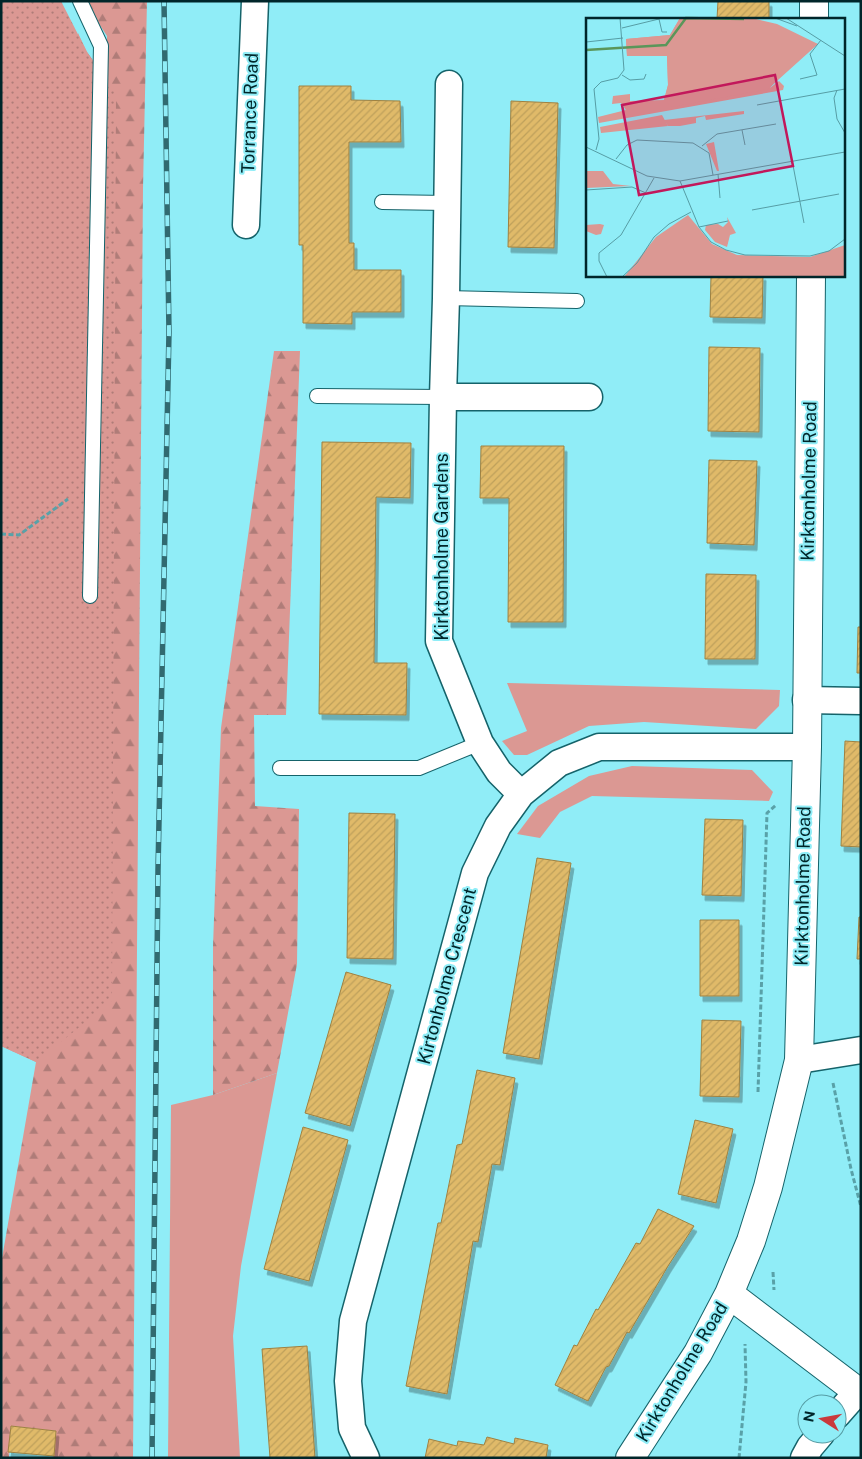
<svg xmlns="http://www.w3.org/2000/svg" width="862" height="1459" viewBox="0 0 862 1459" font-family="'Public Sans',sans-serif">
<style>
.grass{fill:#db9893}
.forest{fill:url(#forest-firs)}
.park{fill:url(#park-dots)}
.building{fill:url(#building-hatch);stroke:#9f8141;filter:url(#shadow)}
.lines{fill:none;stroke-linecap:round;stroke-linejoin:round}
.lane-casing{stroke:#15636a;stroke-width:16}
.street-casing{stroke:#15636a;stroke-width:29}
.secondary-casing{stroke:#15636a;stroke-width:30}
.path{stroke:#59a1a8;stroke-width:3;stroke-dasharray:5 2.5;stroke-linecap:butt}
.lane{stroke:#fff;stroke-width:14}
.street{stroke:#fff;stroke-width:26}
.secondary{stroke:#fff;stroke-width:28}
.rail-casing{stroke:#316a70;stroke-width:5.5}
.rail{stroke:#90edf7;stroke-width:4;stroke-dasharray:11;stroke-linecap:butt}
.labels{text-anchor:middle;stroke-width:4;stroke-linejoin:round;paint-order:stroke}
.street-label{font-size:18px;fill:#00262a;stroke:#90edf7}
.inset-river{fill:none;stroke:#5a965a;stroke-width:2.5}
.inset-road{fill:none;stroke:#569da5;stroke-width:1}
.view{fill:#c2185b;fill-opacity:0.15;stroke:#c2185b;stroke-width:2.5}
.inset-edge{fill:none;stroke:#00262a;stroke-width:2.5}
</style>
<defs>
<pattern id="forest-firs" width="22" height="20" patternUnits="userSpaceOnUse" patternTransform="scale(1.25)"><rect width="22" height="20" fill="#db9893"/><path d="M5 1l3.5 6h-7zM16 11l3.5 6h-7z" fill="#af7c78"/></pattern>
<pattern id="park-dots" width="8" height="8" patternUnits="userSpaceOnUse" patternTransform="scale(1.25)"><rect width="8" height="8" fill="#db9893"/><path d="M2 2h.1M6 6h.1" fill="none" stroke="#af7c78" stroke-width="1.8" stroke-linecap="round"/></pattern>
<pattern id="building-hatch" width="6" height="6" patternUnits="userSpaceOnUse" patternTransform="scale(1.25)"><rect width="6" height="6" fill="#e0ba69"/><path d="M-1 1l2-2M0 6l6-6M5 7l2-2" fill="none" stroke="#bea05b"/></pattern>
<filter id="shadow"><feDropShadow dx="3" dy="5.5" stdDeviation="0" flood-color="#0004"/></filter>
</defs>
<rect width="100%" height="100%" fill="#90edf7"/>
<path class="grass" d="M 507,683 L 780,690 L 779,706 L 756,729 L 644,722 L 589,726 L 527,755 L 514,755 L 502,741 L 527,731 Z
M 632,766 L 752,770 L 773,792 L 769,801 L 592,796 L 560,812 L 540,838 L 517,834 L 538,806 L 589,776 Z
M 277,1073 L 241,1266 L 233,1336 L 240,1458 L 168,1458 L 171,1105 L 213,1095 Z"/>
<path class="forest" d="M 84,1 L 147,1 L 143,188 L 133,1458 L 53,1458 L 56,1431 L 11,1426 L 9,1458 L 1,1458 L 1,1264 L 36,1062 L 1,1046 L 78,33 L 87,52 L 107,80 L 107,36 Z
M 274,351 L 300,351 L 286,715 L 254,715 L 255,806 L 299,809 L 297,964 L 277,1073 L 213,1095 L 213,946 L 221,728 Z"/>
<path class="park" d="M 1,1 L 61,1 L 87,52 L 116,94 L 112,1001 L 36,1062 L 1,1046 Z"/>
<path class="building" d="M 718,1 L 769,1 L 769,19 L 717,19 Z
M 299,86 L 351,86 L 351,100 L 400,101 L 401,142 L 349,142 L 349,243 L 354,243 L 354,270 L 401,270 L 401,312 L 352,312 L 352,324 L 303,323 L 303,245 L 299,245 Z
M 511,101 L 558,103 L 554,248 L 508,247 Z
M 711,275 L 763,275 L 762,318 L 710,317 Z
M 709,347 L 760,348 L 759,432 L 708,431 Z
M 322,442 L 411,443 L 410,498 L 376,497 L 374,663 L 407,663 L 406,715 L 319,714 Z
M 481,446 L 564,446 L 563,622 L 508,622 L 509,498 L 480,498 Z
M 709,460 L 757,461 L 754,545 L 707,543 Z
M 706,574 L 756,575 L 755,659 L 705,659 Z
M 858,627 L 861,627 L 861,673 L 857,673 Z
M 845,741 L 861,742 L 861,847 L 841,846 Z
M 349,813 L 395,814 L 393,959 L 347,958 Z
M 705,819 L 743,820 L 741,896 L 702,895 Z
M 537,858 L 571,863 L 539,1059 L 503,1053 Z
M 859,917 L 861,917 L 861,959 L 857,959 Z
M 700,920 L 739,920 L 739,996 L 700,996 Z
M 346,972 L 391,985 L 350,1126 L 305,1113 Z
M 702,1020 L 741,1021 L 739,1097 L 700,1096 Z
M 477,1070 L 515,1078 L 500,1165 L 492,1164 L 478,1242 L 473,1241 L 447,1394 L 406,1386 L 438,1223 L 441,1223 L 457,1145 L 462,1144 Z
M 695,1120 L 733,1129 L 716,1203 L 678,1194 Z
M 303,1127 L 348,1140 L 309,1281 L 264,1269 Z
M 658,1209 L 694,1226 L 668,1266 L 629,1333 L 627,1332 L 609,1366 L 606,1367 L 588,1401 L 555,1385 L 574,1345 L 577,1346 L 596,1309 L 598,1310 L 636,1243 L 640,1244 Z
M 307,1346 L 315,1458 L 270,1458 L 262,1349 Z
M 11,1426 L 56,1431 L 54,1456 L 8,1452 Z
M 487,1437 L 514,1444 L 515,1438 L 548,1445 L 546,1458 L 425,1458 L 429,1439 L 457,1446 L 458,1441 L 484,1445 Z"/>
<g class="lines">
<g class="lane-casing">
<path id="lane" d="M 80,1 L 101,46 L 90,596
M 382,202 L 447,203
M 446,298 L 577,301
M 317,396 L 443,397
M 280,768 L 419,768 L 480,743"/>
</g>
<g class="street-casing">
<path id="street" d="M 449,84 L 446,298 L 443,397 L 439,641 L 480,743 L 499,772 L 521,794
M 246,225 L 255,1
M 443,397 L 589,397
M 806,700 L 861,701
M 799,1060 L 861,1050
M 837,1415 L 858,1391
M 366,1458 L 352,1428 L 348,1381 L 353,1321 L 475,873 L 498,826 L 521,794 L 559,763 L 599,747 L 807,747
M 804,1458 L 810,1447 L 821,1434"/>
</g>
<g class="secondary-casing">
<path id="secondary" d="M 814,19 L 814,1
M 729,1294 L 861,1394
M 630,1458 L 698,1353 L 729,1294 L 751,1241 L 768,1187 L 799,1060 L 807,747 L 811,275"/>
</g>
<path class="path" d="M 1,534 L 19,535 L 68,499
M 833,1083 L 851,1169 L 861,1207
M 758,1092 L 767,813 L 776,805
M 773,1272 L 774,1290
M 739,1458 L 746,1382 L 745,1344"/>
<use href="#lane" class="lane"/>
<use href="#street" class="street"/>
<use href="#secondary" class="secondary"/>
<g class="rail-casing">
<path id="rail" d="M 152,1458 L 158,870 L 169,332 L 164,1"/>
</g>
<use href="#rail" class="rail"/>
</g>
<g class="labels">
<g class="street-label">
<text transform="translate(250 113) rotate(-88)" y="6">Torrance Road</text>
<text transform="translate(809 481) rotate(-89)" y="6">Kirktonholme Road</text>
<text transform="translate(442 547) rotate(-90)" y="6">Kirktonholme Gardens</text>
<text transform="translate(803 886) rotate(-89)" y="6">Kirktonholme Road</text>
<text transform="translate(447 976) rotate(-75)" y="6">Kirtonholme Crescent</text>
<text transform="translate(682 1372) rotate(-59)" y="6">Kirktonholme Road</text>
</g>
</g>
<g transform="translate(586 18)">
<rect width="259" height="259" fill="#90edf7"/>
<path d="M 76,97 L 82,108 L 15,115 L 14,109 ZM 128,124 L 133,153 L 131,153 L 120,126 ZM 141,199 L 150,215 L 144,217 L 141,229 L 129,224 L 119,212 L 120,207 L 132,206 L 137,209 L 142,204 Z" fill="#db9893"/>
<path d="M 94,0 L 187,66 L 184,70 L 193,63 L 198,68 L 197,72 L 13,105 L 12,99 L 40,92 L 35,85 L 26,86 L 27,78 L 44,76 L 44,83 L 78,82 L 82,67 L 81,38 L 41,38 L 40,21 L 84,17 ZM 158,93 L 158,96 L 120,102 L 119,98 L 110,100 L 110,105 L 94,108 L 82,108 L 78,102 ZM 0,153 L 17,153 L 27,166 L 45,168 L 0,170 ZM 0,207 L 14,206 L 18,207 L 15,216 L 10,217 L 0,213 Z" fill="#db9893"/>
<path d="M 94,0 L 166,0 L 191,6 L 232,26 L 182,71 L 86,89 L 78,82 L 82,67 L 81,38 L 41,38 L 40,21 L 84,17 ZM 102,197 L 126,226 L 151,237 L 224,239 L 259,227 L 259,259 L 38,259 L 70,219 Z" fill="#db9893"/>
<path class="inset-river" d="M 0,32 L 80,27 L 100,0 L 158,1"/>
<path class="inset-road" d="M 189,0 L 211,8M 200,0 L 259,38M 36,10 L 73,1 L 76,14 L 81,14M 0,24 L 37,20M 36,57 L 44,62 L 58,61 L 60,56M 214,61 L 231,57 L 224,36 L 235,22M 251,72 L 248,80 L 251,101 L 259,115M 171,87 L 259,71M 156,112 L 159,127M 116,128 L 131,116 L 190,106M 0,129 L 61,158 L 94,163 L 259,134M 10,132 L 13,121 L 8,71 L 15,64 L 32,60 L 38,52 L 34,0M 30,141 L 41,127 L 51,122 L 107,125 L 123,135 L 127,157M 206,142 L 218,205M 132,156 L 134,180M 94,163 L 113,209 L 125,224 L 140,232 L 159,237 L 224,238 L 243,233 L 259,221M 0,172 L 46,169 L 60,175M 166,192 L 253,176M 113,209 L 142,203M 21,259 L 13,243 L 13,235 L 35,217 L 68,160M 36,259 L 51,245 L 68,219 L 83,206 L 105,194"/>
<path class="view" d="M 189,57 L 207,148 L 53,177 L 36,87 Z"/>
<rect width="259" height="259" class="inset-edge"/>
</g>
<rect width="862" height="1459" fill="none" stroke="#00262a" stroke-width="5"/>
<g transform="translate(822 1419) rotate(281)"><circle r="24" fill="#90edf7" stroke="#569da5"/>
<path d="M0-4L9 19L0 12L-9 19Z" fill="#c9393c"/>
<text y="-8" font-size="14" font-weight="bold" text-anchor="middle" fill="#00262a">N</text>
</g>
</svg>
